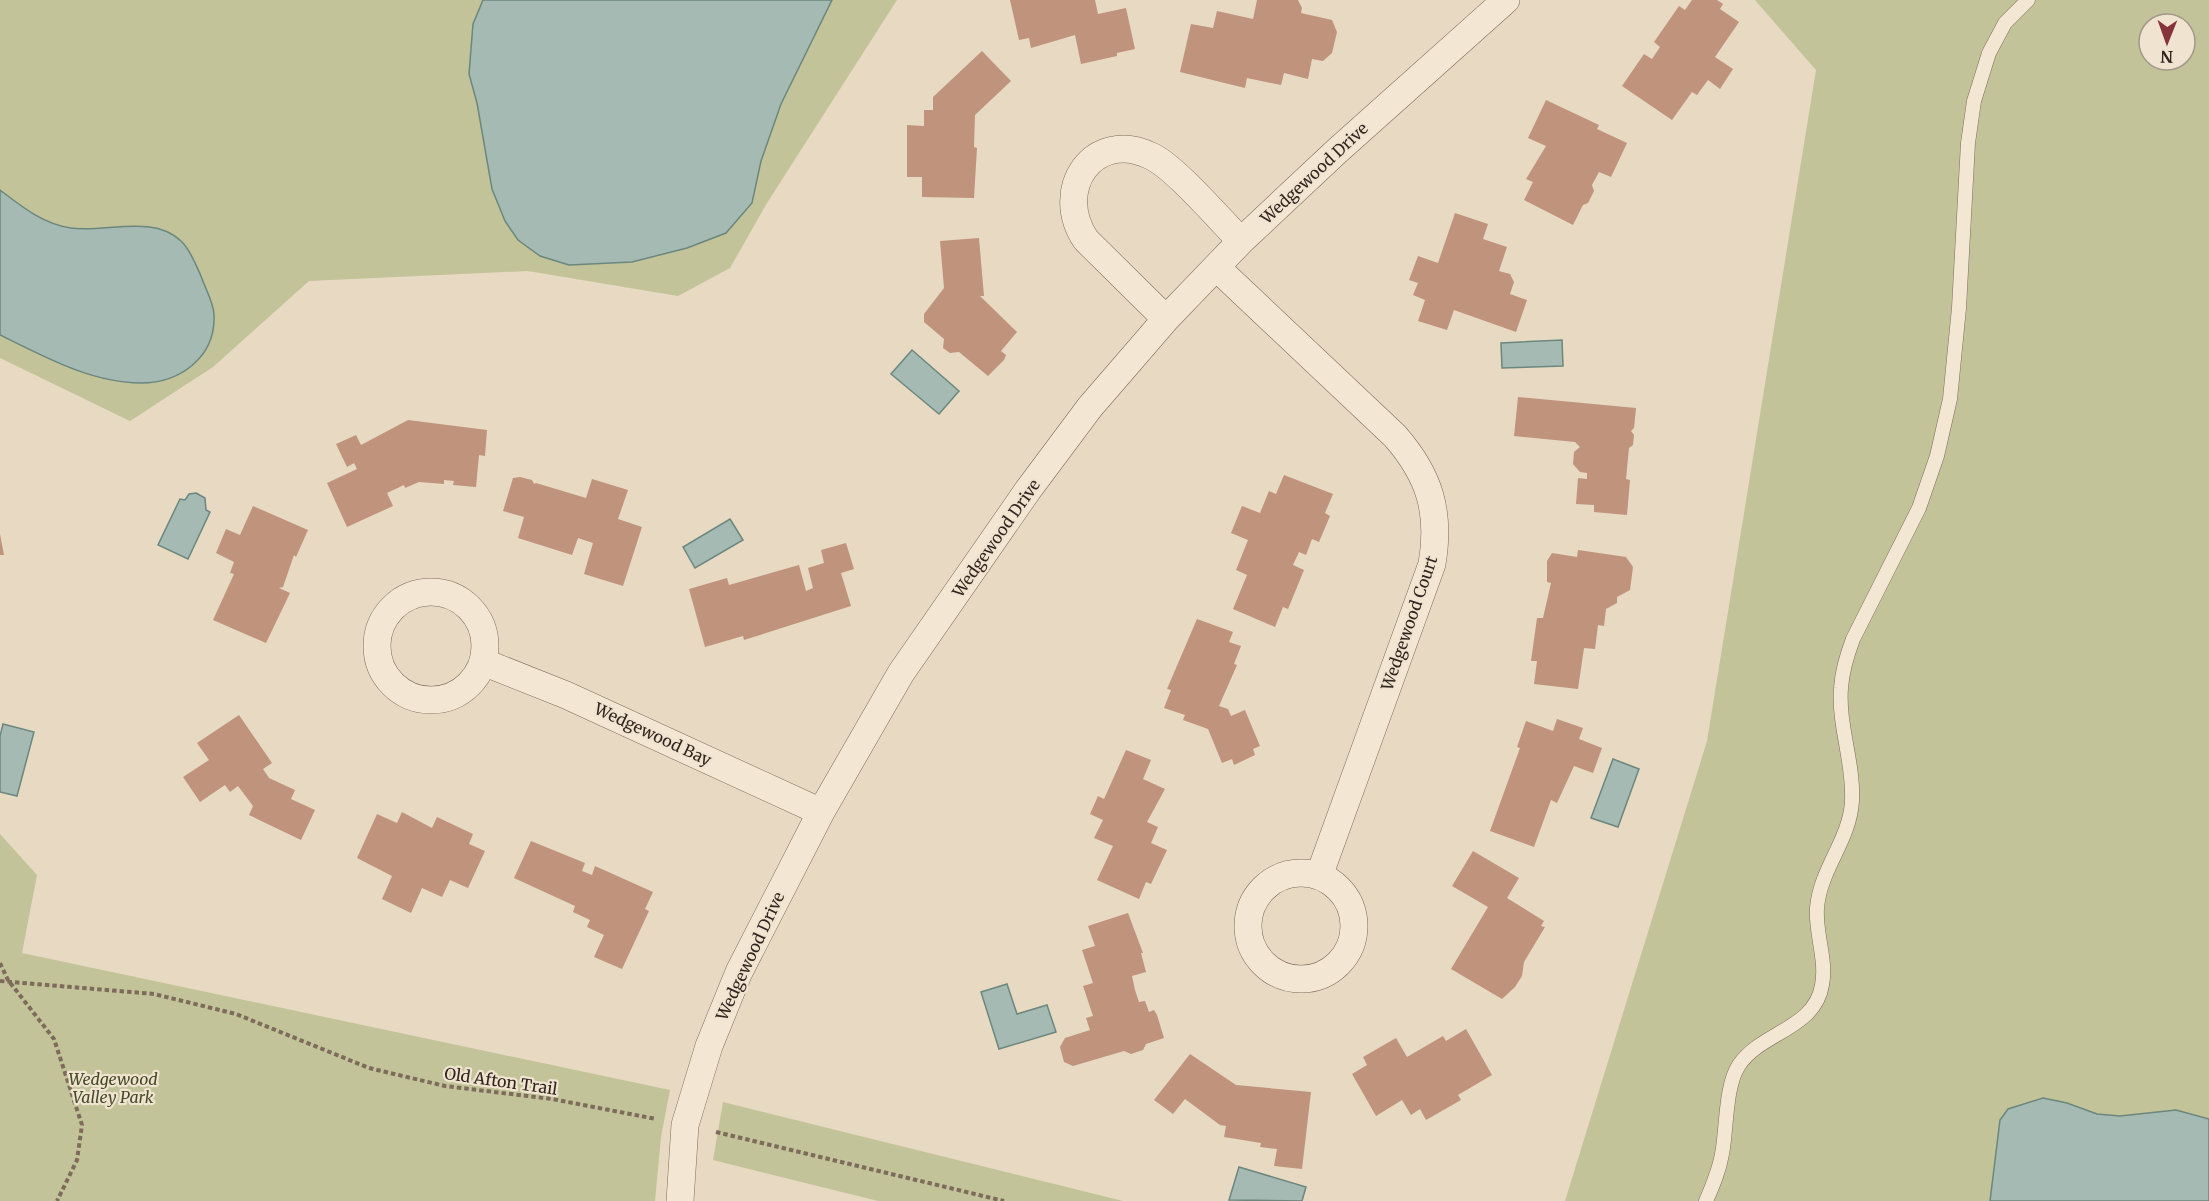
<svg xmlns="http://www.w3.org/2000/svg" width="2209" height="1201" viewBox="0 0 2209 1201" font-family="Merriweather,serif">
<style>
.green{fill:#c2c398;fill-rule:evenodd}
.water{fill:#a4bab2;stroke:#6c877e;stroke-width:1.5}
.building{fill:#c0937d}
.lines{fill:none;stroke-linecap:round;stroke-linejoin:round}
.service-casing{stroke:#7e6b5c;stroke-width:15}
.minor-casing{stroke:#7e6b5c;stroke-width:28}
.path{stroke:#7e6b5c;stroke-width:4;stroke-dasharray:4.5 3;stroke-linecap:butt}
.service{stroke:#f3e7d4;stroke-width:14}
.minor{stroke:#f3e7d4;stroke-width:27}
.labels{text-anchor:middle;stroke-width:4.5;stroke-linejoin:round;paint-order:stroke}
.street-label{font-size:16px;fill:#30251e;stroke:#f0e4d1}
.park-label{font-size:16px;font-style:italic;fill:#444a27;stroke:#f0e4d1}
</style>
<rect width="100%" height="100%" fill="#e7d9c2"/>
<path class="green" d="M 0,0 L 897,0 L 767,203 L 730,268 L 678,296 L 528,271 L 309,281 L 213,367 L 130,421 L 0,358 Z
M 1755,0 L 2209,0 L 2209,1201 L 1565,1201 L 1707,741 L 1816,70 ZM 2149,24 L 2185,24 L 2185,60 L 2149,60 Z
M 0,834 L 37,875 L 22,953 L 670,1090 L 661,1137 L 655,1201 L 0,1201 Z
M 723,1102 L 1123,1201 L 878,1201 L 713,1160 Z"/>
<path class="water" d="M 483,0 L 832,0 L 781,104 L 761,161 L 752,203 L 726,233 L 687,248 L 632,262 L 569,265 L 540,256 L 518,240 L 505,221 L 492,189 L 477,103 L 469,74 L 473,24 Z
M 0,190 C 21,206 43,224 71,228 C 105,233 153,214 181,241 C 190,249 196,265 201,276 C 205,288 214,303 214,315 C 216,357 180,383 141,383 C 91,383 43,356 0,335 Z
M 1562,340 L 1563,366 L 1502,368 L 1501,343 Z
M 912,350 L 959,391 L 939,414 L 891,374 Z
M 196,493 L 205,498 L 206,510 L 210,512 L 188,559 L 158,545 L 180,499 L 185,500 L 189,494 Z
M 730,519 L 743,540 L 695,568 L 683,547 Z
M 3,724 L 34,732 L 17,796 L 0,792 L 0,736 Z
M 1613,759 L 1639,769 L 1618,827 L 1591,818 Z
M 1007,984 L 1017,1014 L 1047,1005 L 1056,1032 L 999,1049 L 981,992 Z
M 2043,1098 L 2067,1103 L 2097,1114 L 2120,1116 L 2176,1110 L 2209,1119 L 2209,1201 L 1990,1201 L 2000,1120 L 2008,1109 Z
M 1239,1167 L 1306,1187 L 1302,1201 L 1229,1200 Z"/>
<path class="building" d="M 1010,0 L 1095,0 L 1098,14 L 1126,8 L 1135,49 L 1117,53 L 1117,56 L 1081,64 L 1075,35 L 1031,48 L 1029,38 L 1019,40 Z
M 1257,0 L 1298,0 L 1302,8 L 1301,13 L 1332,20 L 1337,32 L 1332,53 L 1323,61 L 1312,59 L 1308,79 L 1284,73 L 1281,85 L 1247,78 L 1245,88 L 1180,72 L 1191,24 L 1213,28 L 1217,11 L 1253,19 Z
M 1692,0 L 1717,0 L 1723,4 L 1720,9 L 1739,22 L 1715,57 L 1733,69 L 1720,89 L 1708,80 L 1697,95 L 1692,92 L 1672,120 L 1622,86 L 1644,54 L 1652,59 L 1660,47 L 1654,42 L 1679,6 L 1685,10 Z
M 982,51 L 1011,81 L 975,115 L 974,147 L 977,148 L 974,198 L 922,197 L 922,177 L 907,177 L 907,125 L 924,126 L 924,110 L 933,110 L 933,97 Z
M 1546,100 L 1599,125 L 1597,129 L 1627,143 L 1611,177 L 1599,172 L 1592,185 L 1594,191 L 1588,203 L 1583,205 L 1573,225 L 1524,200 L 1533,182 L 1526,179 L 1546,146 L 1528,138 Z
M 1455,213 L 1488,224 L 1483,239 L 1507,247 L 1499,271 L 1510,274 L 1514,282 L 1510,294 L 1527,300 L 1516,332 L 1454,310 L 1447,330 L 1418,321 L 1425,300 L 1413,295 L 1418,283 L 1409,280 L 1418,256 L 1438,263 Z
M 979,238 L 984,296 L 980,296 L 1017,332 L 1001,351 L 1006,355 L 1004,360 L 988,376 L 959,352 L 950,353 L 943,348 L 944,339 L 924,322 L 924,314 L 944,288 L 940,241 Z
M 1518,397 L 1636,408 L 1634,428 L 1631,431 L 1634,435 L 1633,445 L 1629,448 L 1626,479 L 1630,480 L 1627,515 L 1594,512 L 1594,505 L 1576,504 L 1578,478 L 1587,479 L 1587,473 L 1580,472 L 1573,464 L 1574,452 L 1580,447 L 1575,442 L 1514,436 Z
M 408,420 L 487,430 L 485,456 L 479,455 L 476,487 L 453,485 L 454,481 L 444,480 L 444,484 L 419,482 L 405,488 L 404,485 L 387,493 L 393,506 L 347,527 L 327,483 L 357,469 L 354,463 L 347,467 L 336,444 L 356,435 L 361,445 Z
M 1284,475 L 1333,494 L 1325,513 L 1330,516 L 1319,542 L 1312,539 L 1306,555 L 1299,552 L 1293,565 L 1304,570 L 1288,609 L 1283,607 L 1275,627 L 1233,609 L 1247,575 L 1236,570 L 1248,540 L 1231,533 L 1242,506 L 1260,513 L 1269,491 L 1276,494 Z
M 520,477 L 532,480 L 534,484 L 536,483 L 586,498 L 592,479 L 628,490 L 618,519 L 642,527 L 623,586 L 584,574 L 593,543 L 578,538 L 572,555 L 518,538 L 524,517 L 503,511 L 513,478 Z
M 253,506 L 308,530 L 296,557 L 294,555 L 283,587 L 279,588 L 290,593 L 266,643 L 213,620 L 234,574 L 230,573 L 234,562 L 216,553 L 226,529 L 240,535 Z
M 0,534 L 4,555 L 0,555 Z
M 846,543 L 854,569 L 841,573 L 851,606 L 744,640 L 743,636 L 705,647 L 689,589 L 727,578 L 729,585 L 799,565 L 806,591 L 813,588 L 808,568 L 824,563 L 821,550 Z
M 1578,550 L 1626,557 L 1633,567 L 1630,590 L 1617,597 L 1617,603 L 1606,609 L 1604,626 L 1598,625 L 1595,649 L 1584,648 L 1578,689 L 1534,684 L 1537,661 L 1531,661 L 1537,618 L 1543,618 L 1551,583 L 1547,582 L 1547,561 L 1552,553 L 1577,557 Z
M 1197,619 L 1233,632 L 1229,642 L 1241,646 L 1234,664 L 1237,665 L 1219,706 L 1228,709 L 1231,716 L 1245,710 L 1260,746 L 1253,749 L 1255,755 L 1234,765 L 1232,759 L 1222,763 L 1208,729 L 1183,720 L 1185,715 L 1164,708 L 1171,690 L 1167,689 Z
M 239,715 L 272,763 L 263,769 L 269,778 L 295,790 L 291,799 L 315,810 L 301,840 L 249,815 L 253,806 L 238,786 L 230,792 L 225,785 L 200,802 L 183,777 L 209,760 L 197,743 Z
M 1557,719 L 1583,728 L 1579,739 L 1602,748 L 1593,773 L 1574,766 L 1557,803 L 1551,800 L 1534,847 L 1490,831 L 1520,748 L 1517,747 L 1526,721 L 1553,731 Z
M 1126,750 L 1151,760 L 1143,779 L 1165,789 L 1147,822 L 1158,827 L 1151,843 L 1167,850 L 1151,884 L 1146,882 L 1139,899 L 1097,880 L 1113,846 L 1094,838 L 1103,820 L 1090,814 L 1098,796 L 1104,799 Z
M 402,812 L 432,828 L 437,817 L 473,834 L 469,844 L 485,851 L 468,888 L 450,880 L 442,897 L 422,888 L 411,913 L 382,899 L 392,876 L 357,858 L 377,814 L 397,823 Z
M 531,841 L 585,863 L 582,871 L 592,875 L 595,866 L 653,892 L 645,909 L 649,911 L 622,969 L 594,957 L 604,935 L 587,927 L 590,920 L 573,912 L 575,906 L 514,878 Z
M 1473,851 L 1519,878 L 1507,898 L 1544,921 L 1541,926 L 1545,927 L 1524,962 L 1522,976 L 1515,987 L 1502,999 L 1451,969 L 1488,907 L 1452,886 Z
M 1128,913 L 1143,953 L 1141,953 L 1146,972 L 1132,976 L 1135,990 L 1139,1002 L 1145,1001 L 1149,1012 L 1154,1010 L 1157,1015 L 1164,1038 L 1146,1044 L 1143,1050 L 1131,1054 L 1124,1051 L 1073,1066 L 1064,1062 L 1060,1047 L 1065,1038 L 1090,1030 L 1086,1018 L 1093,1016 L 1083,986 L 1093,983 L 1082,950 L 1095,946 L 1088,926 Z
M 1466,1029 L 1492,1075 L 1458,1095 L 1461,1100 L 1426,1120 L 1420,1109 L 1411,1115 L 1402,1100 L 1376,1116 L 1352,1074 L 1367,1065 L 1363,1057 L 1396,1038 L 1407,1057 L 1443,1036 L 1446,1041 Z
M 1190,1054 L 1236,1085 L 1311,1092 L 1302,1169 L 1274,1166 L 1277,1149 L 1260,1147 L 1261,1143 L 1224,1137 L 1226,1126 L 1220,1125 L 1185,1099 L 1173,1114 L 1154,1100 Z"/>
<g class="lines">
<g class="service-casing">
<path id="service" d="M 1706,1201 C 1713,1185 1719,1171 1722,1154 C 1727,1128 1725,1086 1739,1065 C 1761,1032 1815,1029 1822,985 C 1827,960 1815,933 1817,908 C 1820,869 1850,840 1852,801 C 1854,763 1838,725 1841,688 C 1842,671 1847,655 1853,639 L 1919,508 L 1937,456 L 1950,399 L 1959,308 L 1968,143 L 1974,101 L 1989,53 L 2005,23 L 2028,0"/>
</g>
<g class="minor-casing">
<path id="minor" d="M 1216,267 L 1395,436 C 1429,475 1441,511 1432,564 L 1319,876
M 1166,319 L 1086,240 C 1052,190 1093,128 1151,156 C 1175,167 1220,220 1241,241
M377 646a54 54 0 1 1 108 0a54 54 0 1 1-108 0Z
M 483,662 L 566,695 L 821,812
M1248 926a53 53 0 1 1 106 0a53 53 0 1 1-106 0Z
M 680,1201 L 685,1125 L 709,1046 L 739,972 L 821,812 L 901,673 L 1028,490 L 1090,407 L 1166,319 L 1241,241 L 1337,151 L 1506,0"/>
</g>
<path class="path" d="M 0,963 L 8,980 L 54,1039 L 82,1125 L 77,1160 L 57,1201
M 0,981 L 154,994 L 236,1014 L 369,1068 L 445,1086 L 552,1099 L 656,1119
M 716,1132 L 1004,1201"/>
<use href="#service" class="service"/>
<use href="#minor" class="minor"/>
</g>
<g class="labels">
<g class="street-label">
<text transform="translate(1314 173) rotate(-43)" y="6">Wedgewood Drive</text>
<text transform="translate(996 538) rotate(-55)" y="6">Wedgewood Drive</text>
<text transform="translate(1409 623) rotate(-71)" y="6">Wedgewood Court</text>
<text transform="translate(653 734) rotate(25)" y="6">Wedgewood Bay</text>
<text transform="translate(750 956) rotate(-65)" y="6">Wedgewood Drive</text>
<text transform="translate(501 1081) rotate(8)" y="6">Old Afton Trail</text>
</g>
<g class="park-label">
<text x="113" y="1085">Wedgewood<tspan x="113" dy="18">Valley Park</tspan></text>
</g>
</g>
<g transform="translate(2167 42) rotate(181)"><circle r="28" fill="#f0e4d1" stroke="#a39889" stroke-width="1.5"/>
<path d="M0-4.5L10 22L0 15L-10 22Z" fill="#85343b"/>
<text y="-9" font-size="16" font-weight="bold" text-anchor="middle" fill="#30251e">N</text>
</g>
</svg>
